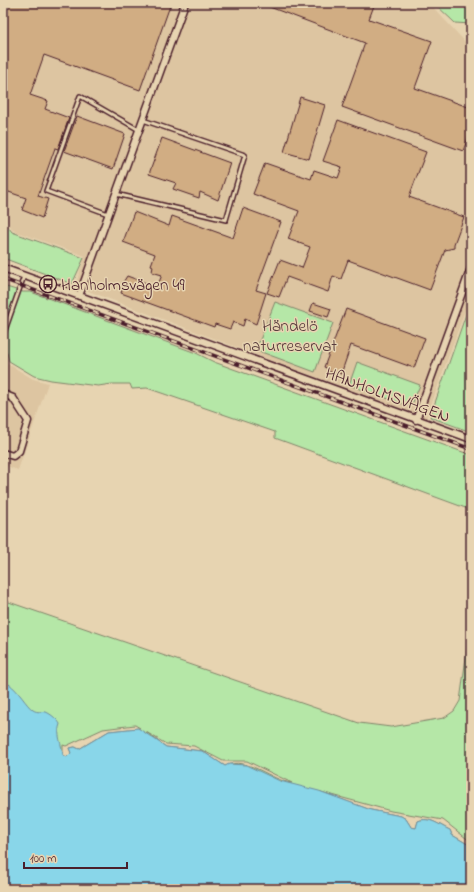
<svg xmlns="http://www.w3.org/2000/svg" width="474" height="892" viewBox="0 0 474 892" font-family="'Indie Flower',sans-serif">
<style>
.built{fill:#ddc5a1}
.green{fill:#b5e7a7;stroke:#808369;fill-rule:evenodd}
.water{fill:#89d6e9;stroke:#708d9d}
.building{fill:#d1ad83;stroke:#4a1f2b}
.lines{fill:none;stroke-linecap:round;stroke-linejoin:round}
.lane-casing{stroke:#4a1f2b;stroke-width:6}
.street-casing{stroke:#4a1f2b;stroke-width:9}
.lane{stroke:#e7d4b1;stroke-width:3}
.street{stroke:#e7d4b1;stroke-width:6}
.rail-casing{stroke:#4a1f2b;stroke-width:3.5}
.rail{stroke:#e7d4b1;stroke-width:2;stroke-dasharray:6;stroke-linecap:butt}
.labels{text-anchor:middle;stroke-width:3;stroke-linejoin:round;paint-order:stroke}
.poi-label{font-size:17px;fill:#4a1f2b;stroke:#e7d4b1;text-anchor:start}
.park-label{font-size:17px;fill:#5a3d3e;stroke:#e7d4b1}
.street-label{font-size:17px;fill:#4a1f2b;stroke:#e7d4b1}
</style>
<rect width="100%" height="100%" fill="#e7d4b1"/>
<filter id="ink" filterUnits="userSpaceOnUse"><feTurbulence type="fractalNoise" baseFrequency=".025" numOctaves="2"/><feDisplacementMap in="SourceGraphic" scale="8" xChannelSelector="R" yChannelSelector="G"/><feConvolveMatrix kernelMatrix="1 2 1 2 8 2 1 2 1" color-interpolation-filters="sRGB"/></filter>
<g filter="url(#ink)">
<path class="built" d="M 3,3 L 429,3 L 471,48 L 471,294 L 426,419 L 75,286 L 85,256 L 14,231 L 3,217 Z
M 3,355 L 5,362 L 33,379 L 48,383 L 18,470 L 3,465 Z"/>
<path class="green" d="M 434,3 L 471,3 L 471,24 L 455,23 Z
M 3,220 L 12,232 L 84,258 L 72,284 L 3,258 Z
M 3,286 L 23,292 L 31,292 L 196,353 L 214,362 L 471,455 L 471,510 L 275,438 L 275,432 L 147,388 L 132,389 L 130,384 L 112,384 L 98,386 L 51,380 L 34,376 L 9,361 L 7,353 L 3,349 Z
M 471,300 L 471,432 L 430,417 Z
M 275,302 L 333,323 L 315,372 L 256,350 Z
M 357,362 L 420,385 L 413,402 L 409,406 L 349,385 Z
M 3,600 L 359,723 L 391,727 L 444,718 L 454,711 L 460,701 L 471,621 L 471,842 L 443,820 L 391,811 L 321,792 L 371,810 L 401,816 L 406,819 L 411,827 L 416,828 L 418,821 C 430,816 440,826 450,830 L 452,835 L 471,846 L 471,889 L 3,739 ZM 135,725 L 140,728 L 109,731 L 79,749 L 75,747 L 69,748 L 71,753 L 67,757 L 63,755 L 63,745 L 66,746 L 103,729 ZM 146,732 L 166,744 L 194,746 L 223,761 L 247,761 L 292,783 C 271,781 247,755 225,766 L 202,751 L 166,747 Z"/>
<path class="water" d="M 9,684 C 19,691 26,705 33,710 C 38,713 41,711 46,712 C 51,714 58,720 60,724 C 56,734 62,745 63,755 L 67,757 L 71,753 L 69,748 L 75,747 L 79,749 L 109,731 L 138,728 L 166,747 L 202,751 L 225,766 L 229,764 L 246,765 L 280,781 L 319,791 L 371,810 L 401,816 L 406,819 L 411,827 L 416,828 L 418,821 C 430,816 440,826 450,830 L 452,835 L 471,846 L 471,889 L 3,889 L 3,702 L 6,696 L 4,690 Z"/>
<path class="building" d="M 8,3 L 171,3 L 140,90 L 44,55 L 30,95 L 48,101 L 45,109 L 69,118 L 58,149 L 55,148 L 38,196 L 48,199 L 42,218 L 22,210 L 26,198 L 3,190 L 3,16 Z
M 259,3 L 375,3 L 369,19 L 432,41 L 415,88 L 471,108 L 471,130 L 463,151 L 342,107 L 365,43 Z
M 300,97 L 325,105 L 309,159 L 284,152 Z
M 77,116 L 125,134 L 113,169 L 64,151 Z
M 338,120 L 426,152 L 409,197 L 464,217 L 454,244 L 454,248 L 445,250 L 430,290 L 348,260 L 341,279 L 333,276 L 328,292 L 287,277 L 279,297 L 267,293 L 280,260 L 302,268 L 310,247 L 288,239 L 299,211 L 253,194 L 265,163 L 311,179 L 314,170 L 338,178 L 342,167 L 323,161 Z
M 162,138 L 230,163 L 218,200 L 200,192 L 199,198 L 173,189 L 176,183 L 149,174 Z
M 243,208 L 281,222 L 256,290 L 266,293 L 256,324 L 245,319 L 243,326 L 233,322 L 230,329 L 215,324 L 214,327 L 121,293 L 123,288 L 120,287 L 127,276 L 157,287 L 162,275 L 152,272 L 153,266 L 151,265 L 155,254 L 123,242 L 134,212 L 169,226 L 172,216 L 233,238 Z
M 313,303 L 331,309 L 328,317 L 310,311 Z
M 346,309 L 425,338 L 414,368 L 351,345 L 341,374 L 337,372 L 336,374 L 328,371 L 329,369 L 324,367 Z"/>
<g class="lines">
<g class="lane-casing">
<path id="lane" d="M 116,194 L 226,220 L 245,155 L 143,120
M 108,214 L 46,191 L 80,96 L 139,130
M 3,336 L 24,276"/>
</g>
<g class="street-casing">
<path id="street" d="M 3,268 L 471,439
M 79,296 L 185,3
M 3,394 L 13,398 L 28,421 L 19,451 L 13,456 L 3,453
M 416,420 L 471,268"/>
</g>
<use href="#lane" class="lane"/>
<use href="#street" class="street"/>
<g class="rail-casing">
<path id="rail" d="M 3,279 L 471,449"/>
</g>
<use href="#rail" class="rail"/>
</g>
</g>
<defs>
<g id="bus-ring" transform="scale(0.9)"><circle r="9.5" fill="#e7d4b1" stroke="#4a1f2b" stroke-width="1.5"/><path d="M-5-6H5V4H4V6H2V4H-2V6H-4V4H-5ZM-3.5-4V0h7V-4ZM-3.5 1.2v1.5H-2V1.2ZM2 1.2v1.5H3.5V1.2Z" fill="#4a1f2b"/></g>
</defs>
<g fill-rule="evenodd">
<use href="#bus-ring" x="48" y="284"/>
</g>
<g class="labels">
<g class="poi-label">
<text x="61" y="290">Hanholmsvägen 49</text>
</g>
<g class="park-label">
<text x="290" y="331">Händelö<tspan x="290" dy="20">naturreservat</tspan></text>
</g>
<g class="street-label">
<text transform="translate(388 394) rotate(20)" y="6">HANHOLMSVÄGEN</text>
</g>
</g>
<rect width="474" height="892" fill="none" stroke="#e7d4b1" stroke-width="16"/>
<rect x="8" y="8" width="458" height="876" fill="none" stroke="#4a1f2b" stroke-width="1.5" filter="url(#ink)"/>
<path d="M24 862v6h103v-6" fill="none" stroke="#4a1f2b" stroke-width="2"/>
<text x="30" y="862" font-size="12" fill="#4a1f2b" stroke="#e7d4b1" stroke-width="3" paint-order="stroke">100 m</text>
</svg>
